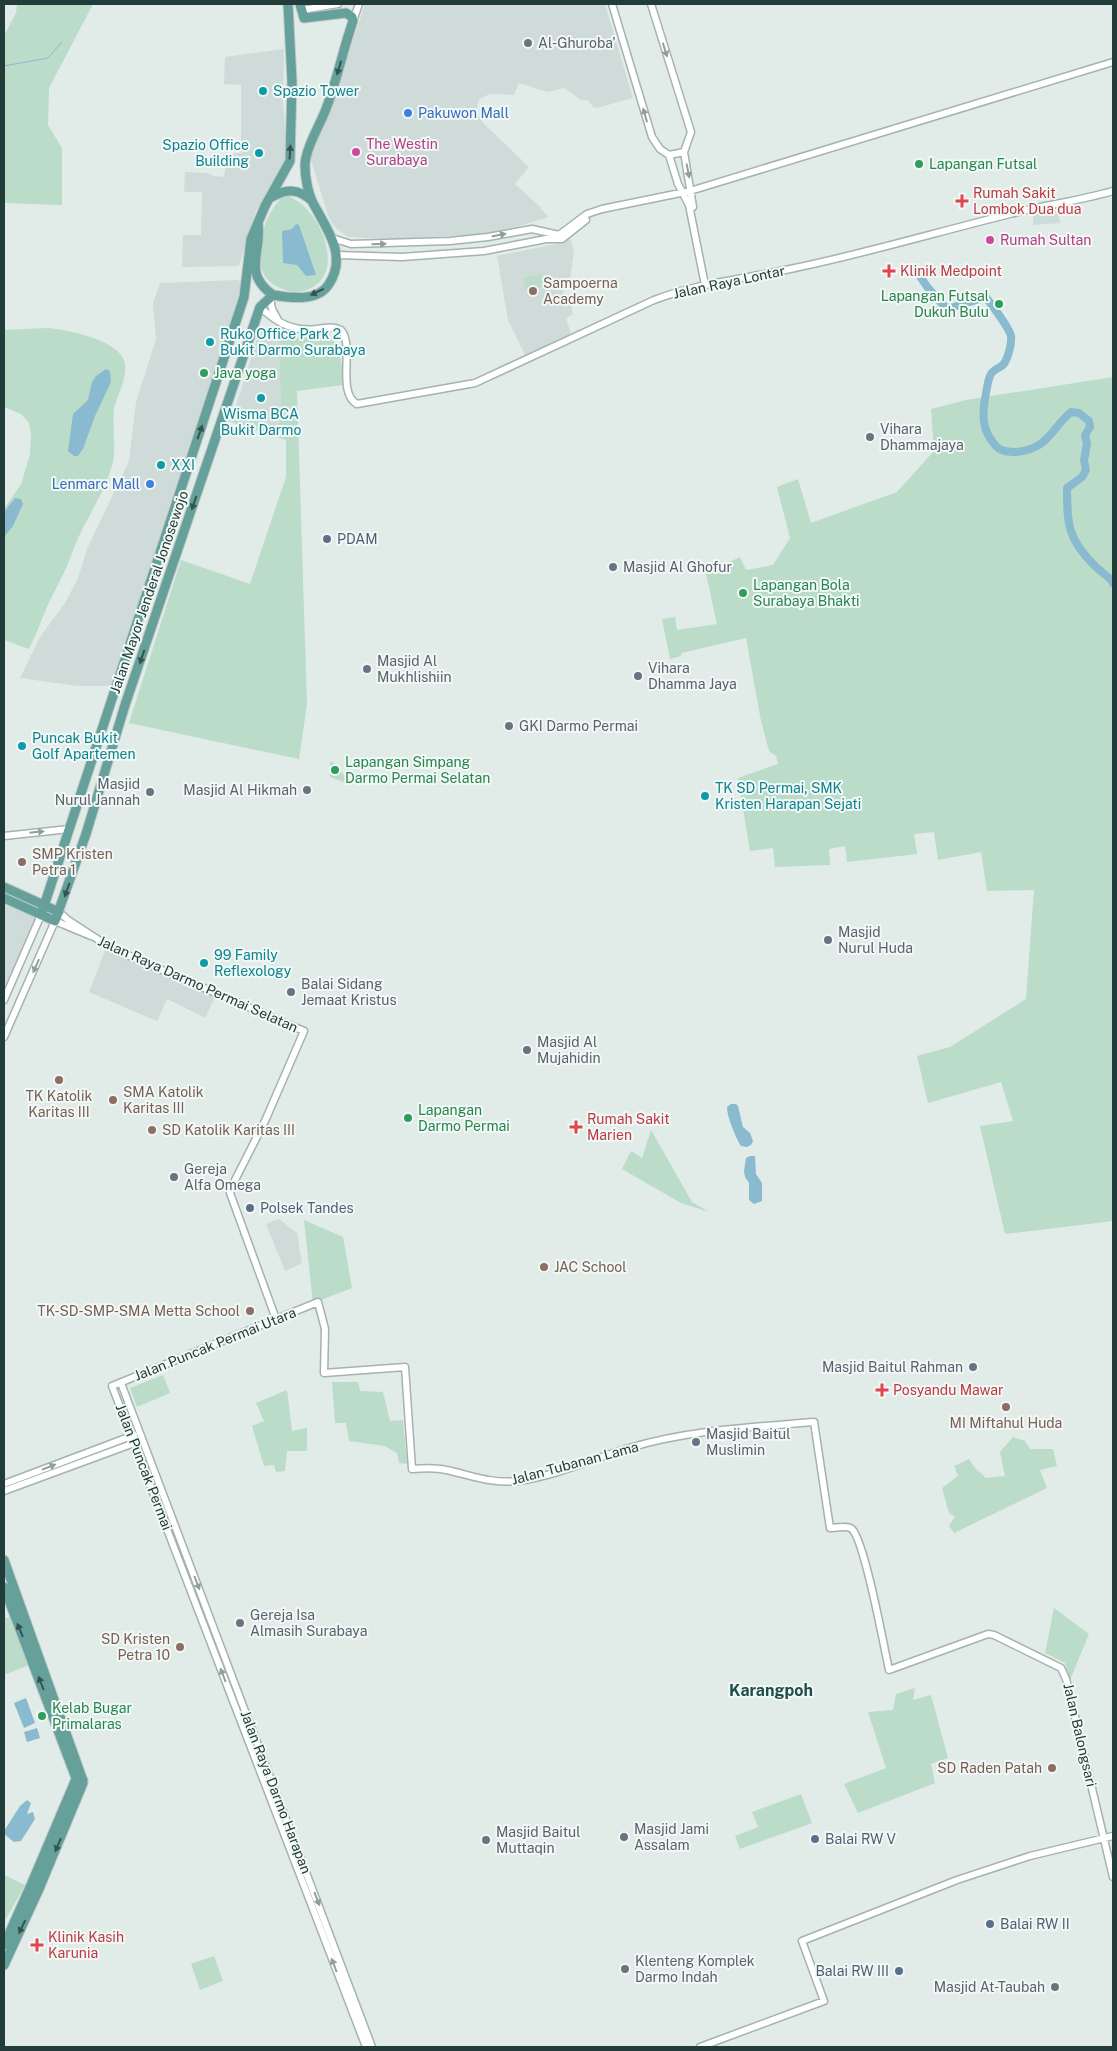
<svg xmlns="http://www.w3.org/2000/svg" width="1117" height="2051" viewBox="0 0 1117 2051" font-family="'Public Sans',sans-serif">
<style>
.built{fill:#cfdbd8}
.green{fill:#badcc9}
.water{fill:#8abad0}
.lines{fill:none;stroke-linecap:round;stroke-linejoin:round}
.stream{stroke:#8abad0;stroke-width:1}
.river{stroke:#8abad0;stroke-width:8}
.minor-casing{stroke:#a4b3b0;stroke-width:9}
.major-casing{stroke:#c1c8c8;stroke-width:11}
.minor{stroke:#fff;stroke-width:6}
.major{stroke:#66a09b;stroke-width:9}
.oneway{fill:#909e9c}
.oneway2{fill:#335552}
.worship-dot{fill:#6b7280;stroke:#f1f8f6;stroke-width:2}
.culture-dot{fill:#0f9aa8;stroke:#f1f8f6;stroke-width:2}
.shop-dot{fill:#3f7fe0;stroke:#f1f8f6;stroke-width:2}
.hotel-dot{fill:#d1479c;stroke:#f1f8f6;stroke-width:2}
.leisure-dot{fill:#2e9e5b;stroke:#f1f8f6;stroke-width:2}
.health-dot{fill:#e0444e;stroke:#f1f8f6;stroke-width:2}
.education-dot{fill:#8d6e63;stroke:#f1f8f6;stroke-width:2}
.service-dot{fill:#5c6f8a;stroke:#f1f8f6;stroke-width:2}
.labels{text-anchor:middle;stroke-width:4;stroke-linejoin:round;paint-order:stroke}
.worship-label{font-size:14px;fill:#5b616d;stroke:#f1f8f6;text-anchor:start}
.culture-label{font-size:14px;fill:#0d838f;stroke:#f1f8f6;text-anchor:start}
.shop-label{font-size:14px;fill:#366cbe;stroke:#f1f8f6;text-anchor:start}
.hotel-label{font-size:14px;fill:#b23c85;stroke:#f1f8f6;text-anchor:start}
.leisure-label{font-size:14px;fill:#27864d;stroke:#f1f8f6;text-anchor:start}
.health-label{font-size:14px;fill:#be3a42;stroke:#f1f8f6;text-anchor:start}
.street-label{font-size:14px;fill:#223c39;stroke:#f1f8f6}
.education-label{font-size:14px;fill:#785e54;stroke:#f1f8f6;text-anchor:start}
.service-label{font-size:14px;fill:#4e5e75;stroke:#f1f8f6;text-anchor:start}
.quarter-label{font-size:16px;font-weight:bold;fill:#1e4d4a;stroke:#f1f8f6}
</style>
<rect width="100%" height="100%" fill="#e1ebe8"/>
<path class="built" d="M 365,4 L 605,4 L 633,98 L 597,108 L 593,107 L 588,100 L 581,100 L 564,88 L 547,92 L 519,83 L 514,95 L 490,94 L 479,99 L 476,112 L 483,123 L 529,167 L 515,184 L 539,206 L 548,217 L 516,227 L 486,234 L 395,239 L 348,237 L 336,228 L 329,218 L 311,160 L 311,153 L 332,103 Z
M 284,49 L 283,101 L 286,144 L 284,166 L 256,210 L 239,266 L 182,267 L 183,235 L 201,235 L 202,192 L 184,192 L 185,172 L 208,173 L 214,176 L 224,177 L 227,154 L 241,153 L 241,85 L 224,84 L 225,57 Z
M 1058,210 L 1060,223 L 1033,225 L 1033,213 Z
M 570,238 L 574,251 L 570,278 L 562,285 L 564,297 L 569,299 L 573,314 L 566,318 L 572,337 L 525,355 L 508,320 L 497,256 L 560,243 Z
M 238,280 L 242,282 L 241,294 L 111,686 L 78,686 L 20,678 L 40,637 L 65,603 L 78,578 L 87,549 L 129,461 L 136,402 L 156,339 L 153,303 L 160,283 Z
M 267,329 L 279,333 L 281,421 L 278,425 L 272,427 L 234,412 L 259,333 Z
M 5,905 L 39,919 L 41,923 L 4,1004 Z
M 106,948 L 216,995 L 205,1018 L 167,999 L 157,1021 L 89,992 Z
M 279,1219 L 297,1233 L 302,1263 L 285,1271 L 266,1224 Z"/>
<path class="green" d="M 17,4 L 93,4 L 49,88 L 48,125 L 62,148 L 62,205 L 4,203 L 4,36 L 16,13 Z
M 284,196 C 314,198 351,271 309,289 C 297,295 284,291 273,284 C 247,268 263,212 284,196 Z
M 542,274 L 544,286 L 526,290 L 523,278 Z
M 48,328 C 68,330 113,339 123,358 C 131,373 117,394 114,409 C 112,426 116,446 113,462 C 106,489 90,513 78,538 C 74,547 71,557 67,566 C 61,580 53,593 47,607 C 41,621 36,635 29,649 L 4,640 L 4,509 L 21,484 L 30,454 L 31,435 L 29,423 L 21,414 L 4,407 L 4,330 Z
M 279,333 L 297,337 L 333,338 C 340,353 344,369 343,385 L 297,391 L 307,704 L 299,759 L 129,723 L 181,560 L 250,584 L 286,477 L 286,440 L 228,421 L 234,412 L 272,427 L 278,425 L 281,421 Z
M 1113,377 L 1113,1221 L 1005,1234 L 980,1126 L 1013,1121 L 1001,1082 L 928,1103 L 917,1056 L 950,1047 L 1026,999 L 1034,890 L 987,891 L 981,852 L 938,860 L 934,832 L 914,834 L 917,854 L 847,862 L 845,846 L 829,849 L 830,865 L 775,867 L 773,848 L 750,851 L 738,778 L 778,764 L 776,756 L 769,751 L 761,721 L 746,638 L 681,653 L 681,656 L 670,659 L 662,619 L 675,617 L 677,630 L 717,624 L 705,569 L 722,561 L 723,565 L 740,557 L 746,570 L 773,565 L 790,538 L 777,487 L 798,479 L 811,523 L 897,492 L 934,451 L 931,409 L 966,400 Z
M 330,762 L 334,763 L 352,785 L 330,777 Z
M 651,1130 L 692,1202 L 709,1212 L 681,1203 L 622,1169 L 631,1151 L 642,1158 Z
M 304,1220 L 343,1237 L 352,1288 L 313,1303 Z
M 163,1375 L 170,1393 L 137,1407 L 130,1388 Z
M 332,1382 L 358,1382 L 360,1391 L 383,1392 L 390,1421 L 403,1420 L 407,1464 L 399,1463 L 397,1453 L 385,1446 L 349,1441 L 346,1423 L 335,1423 Z
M 287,1390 L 292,1431 L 307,1428 L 307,1451 L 287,1451 L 285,1471 L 276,1472 L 274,1465 L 264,1466 L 252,1426 L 264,1421 L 256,1403 Z
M 1013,1437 L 1025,1441 L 1030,1449 L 1053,1449 L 1057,1466 L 1040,1470 L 1047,1488 L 954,1533 L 949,1526 L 955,1517 L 949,1513 L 942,1488 L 958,1476 L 954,1466 L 969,1459 L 975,1468 L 986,1478 L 1005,1476 L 1000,1452 Z
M 1054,1608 L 1089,1634 L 1070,1680 L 1065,1663 L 1045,1653 Z
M 9,1617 L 29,1665 L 4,1675 L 4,1619 Z
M 915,1688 L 913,1700 L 931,1695 L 948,1758 L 931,1764 L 935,1783 L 858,1813 L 844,1784 L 886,1768 L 868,1712 L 893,1710 L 896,1694 Z
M 801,1794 L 812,1823 L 740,1849 L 735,1836 L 758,1827 L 752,1812 Z
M 4,1875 L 25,1885 L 4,1922 Z
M 214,1956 L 223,1981 L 200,1990 L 191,1964 Z"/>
<path class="water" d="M 296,224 L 299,225 L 316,275 L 306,276 L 297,265 L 283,263 L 282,231 L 292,229 Z
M 106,369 L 110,371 L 111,382 L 95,416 L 83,449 L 78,456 L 74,456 L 68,451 L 73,414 L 88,400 L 92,382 L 96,376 Z
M 15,498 L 21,499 L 23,504 L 13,526 L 4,537 L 4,512 Z
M 731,1104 L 736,1104 L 738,1106 L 743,1127 L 750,1133 L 753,1141 L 751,1145 L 747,1147 L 741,1146 C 736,1138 727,1117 727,1107 Z
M 750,1156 L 755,1156 L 756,1174 L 762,1183 L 762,1201 L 754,1204 L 749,1200 L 749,1183 L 745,1177 L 744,1171 L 746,1158 Z
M 26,1698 L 35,1723 L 24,1728 L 14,1703 Z
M 37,1728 L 40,1738 L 27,1742 L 24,1732 Z
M 27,1800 L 31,1803 L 27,1814 L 33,1812 L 35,1819 L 21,1841 L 14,1842 L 4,1834 L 4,1831 L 20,1806 Z"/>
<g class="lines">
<path class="stream" d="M 4,66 L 48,58 L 62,42"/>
<path class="river" d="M 915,269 L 928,288 L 947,309 L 986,297 C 992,306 1008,325 1011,336 C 1012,343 1008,359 1003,365 C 999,368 993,370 991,374 C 988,379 987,388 986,393 C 982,414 981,430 996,446 C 1001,452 1010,452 1017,452 C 1048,449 1051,429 1071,412 L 1079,413 L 1089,421 L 1090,427 L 1085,435 L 1087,443 L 1084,461 L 1086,470 L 1082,477 L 1067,488 C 1067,525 1068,540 1096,567 C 1102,573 1109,576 1113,583"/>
<g class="minor-casing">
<path id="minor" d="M 612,4 L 652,137 L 660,149 L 669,155 L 678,184 L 689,205 L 705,285
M 651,4 L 691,132 L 684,152 L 693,207
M 301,10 L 338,4
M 353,21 L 359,4
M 669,155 L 684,152
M 332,238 L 351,244 L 450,241 L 488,237 L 532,229 L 559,235 L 587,214 L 602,209 L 690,191 L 1113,62
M 337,255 L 402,257 L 484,251 L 546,239 L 562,239 L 586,220
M 270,298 L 272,309 L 278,320
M 260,307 C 277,323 293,332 317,329 C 325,328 333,326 341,330 C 355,345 336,393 357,404 L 475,383 L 654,300 C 698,283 744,279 790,269 C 864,254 937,232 1010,214 C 1044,205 1079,201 1113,191
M 4,836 L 69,829
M 59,912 L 68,920 L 111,948 L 304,1031 L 265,1121 L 232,1186 L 230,1193 L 276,1319
M 4,1000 L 41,915
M 4,1037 L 55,921 L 91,936
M 121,1383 L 372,2047
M 4,1484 L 134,1435
M 4,1491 L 137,1442
M 366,2047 L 112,1386 L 318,1302 L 325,1329 L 324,1373 L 405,1367 L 412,1469 C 423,1468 435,1467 446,1470 C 471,1475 491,1484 517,1481 C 556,1476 592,1459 629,1448 C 688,1430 753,1427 814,1422 L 830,1528 C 836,1528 847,1525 852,1529 C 865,1542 884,1647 889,1670 L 988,1634 L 994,1635 L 1061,1668 L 1066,1679 L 1113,1877
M 700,2047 L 824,2001 L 802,1941 L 957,1880 L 1030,1856 L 1113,1836"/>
</g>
<g class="major-casing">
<path id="major" d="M 272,197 C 287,188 299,189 312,201
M 258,223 C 262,254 242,273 273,295
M 4,887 L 59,912
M 4,898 L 55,921 L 86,834 L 125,705 L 260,307 L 273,295 C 291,298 318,302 329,284 C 348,255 326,228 313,203 C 308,193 305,177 305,166 C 305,149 320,125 326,109 C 337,80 343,50 353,21 L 352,17 L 346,13 L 304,18 L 300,4
M 41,915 L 244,297 L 251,239 L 265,206 L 290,161 L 292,81 L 288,4
M 4,1560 L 82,1778
M 4,1587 L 76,1778
M 4,1945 L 31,1885 L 76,1779 L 79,1777 L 83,1780 L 81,1785 L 76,1782
M 4,1965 L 39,1889 L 83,1783"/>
</g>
<use href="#minor" class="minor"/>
<use href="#major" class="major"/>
</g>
<defs><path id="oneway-solid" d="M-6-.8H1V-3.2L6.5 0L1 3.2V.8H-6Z" transform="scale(1.25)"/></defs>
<g class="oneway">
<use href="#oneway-solid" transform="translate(665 50) rotate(73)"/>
<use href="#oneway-solid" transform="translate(645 115) rotate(-106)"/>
<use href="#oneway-solid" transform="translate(688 171) rotate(79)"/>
<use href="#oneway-solid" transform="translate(499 235) rotate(-11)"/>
<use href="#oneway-solid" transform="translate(379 244) rotate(-1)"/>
<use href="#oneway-solid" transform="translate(37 832) rotate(-6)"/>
<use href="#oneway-solid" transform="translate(36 966) rotate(114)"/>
<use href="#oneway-solid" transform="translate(49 1467) rotate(-21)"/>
<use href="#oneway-solid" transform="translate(197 1583) rotate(69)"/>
<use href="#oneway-solid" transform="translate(223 1675) rotate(-111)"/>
<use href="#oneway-solid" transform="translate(317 1899) rotate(69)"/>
<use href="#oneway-solid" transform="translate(334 1965) rotate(-111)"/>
</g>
<g class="oneway2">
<use href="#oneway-solid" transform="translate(339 68) rotate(107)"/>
<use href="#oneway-solid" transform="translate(290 152) rotate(-87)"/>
<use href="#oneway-solid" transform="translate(317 292) rotate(155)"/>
<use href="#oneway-solid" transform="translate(200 432) rotate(-71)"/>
<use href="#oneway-solid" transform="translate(194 503) rotate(109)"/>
<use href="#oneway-solid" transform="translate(142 657) rotate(109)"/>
<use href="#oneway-solid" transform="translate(67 890) rotate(110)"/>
<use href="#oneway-solid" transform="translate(20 1630) rotate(-112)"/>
<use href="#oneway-solid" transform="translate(41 1683) rotate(-111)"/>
<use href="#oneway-solid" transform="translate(58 1845) rotate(113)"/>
<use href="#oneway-solid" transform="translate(22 1927) rotate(116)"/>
</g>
<g class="worship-dot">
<circle cx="528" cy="43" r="5"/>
<circle cx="870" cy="437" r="5"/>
<circle cx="613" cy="567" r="5"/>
<circle cx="367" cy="669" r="5"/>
<circle cx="638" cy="676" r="5"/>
<circle cx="509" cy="726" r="5"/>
<circle cx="307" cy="790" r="5"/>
<circle cx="150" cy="792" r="5"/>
<circle cx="828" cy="940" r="5"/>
<circle cx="291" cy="992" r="5"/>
<circle cx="527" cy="1050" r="5"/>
<circle cx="174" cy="1177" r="5"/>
<circle cx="973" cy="1367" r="5"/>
<circle cx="696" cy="1442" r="5"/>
<circle cx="240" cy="1623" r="5"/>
<circle cx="624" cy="1837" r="5"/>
<circle cx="486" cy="1840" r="5"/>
<circle cx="625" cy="1969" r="5"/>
<circle cx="1055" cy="1987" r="5"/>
</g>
<g class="culture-dot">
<circle cx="263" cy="91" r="5"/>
<circle cx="259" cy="153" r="5"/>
<circle cx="210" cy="342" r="5"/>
<circle cx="261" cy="398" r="5"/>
<circle cx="161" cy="465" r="5"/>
<circle cx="22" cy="746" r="5"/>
<circle cx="705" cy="796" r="5"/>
<circle cx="204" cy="963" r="5"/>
</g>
<g class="shop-dot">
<circle cx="408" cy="113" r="5"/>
<circle cx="150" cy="484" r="5"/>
</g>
<g class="hotel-dot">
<circle cx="356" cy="152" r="5"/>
<circle cx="990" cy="240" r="5"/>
</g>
<g class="leisure-dot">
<circle cx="919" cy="164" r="5"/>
<circle cx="999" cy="304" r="5"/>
<circle cx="204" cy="373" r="5"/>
<circle cx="743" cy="593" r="5"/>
<circle cx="335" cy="770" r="5"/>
<circle cx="408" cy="1118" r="5"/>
<circle cx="42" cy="1716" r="5"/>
</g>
<g class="health-dot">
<path d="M959.5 193.5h5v5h5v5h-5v5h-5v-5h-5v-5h5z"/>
<path d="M886.5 263.5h5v5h5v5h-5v5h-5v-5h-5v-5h5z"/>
<path d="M573.5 1119.5h5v5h5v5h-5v5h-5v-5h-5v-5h5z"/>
<path d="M879.5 1382.5h5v5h5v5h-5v5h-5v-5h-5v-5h5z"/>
<path d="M34.5 1937.5h5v5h5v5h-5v5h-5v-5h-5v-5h5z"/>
</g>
<g class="education-dot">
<circle cx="533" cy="291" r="5"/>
<circle cx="22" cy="862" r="5"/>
<circle cx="59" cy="1080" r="5"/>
<circle cx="113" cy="1100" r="5"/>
<circle cx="152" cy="1130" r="5"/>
<circle cx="544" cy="1267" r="5"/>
<circle cx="250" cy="1311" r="5"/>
<circle cx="1006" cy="1407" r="5"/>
<circle cx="180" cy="1647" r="5"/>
<circle cx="1052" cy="1768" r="5"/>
</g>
<g class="service-dot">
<circle cx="327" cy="539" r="5"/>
<circle cx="250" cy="1208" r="5"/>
<circle cx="815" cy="1839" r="5"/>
<circle cx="990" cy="1924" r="5"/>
<circle cx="899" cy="1971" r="5"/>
</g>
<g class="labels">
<g class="worship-label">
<text x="538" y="48">Al-Ghuroba'</text>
<text x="880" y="434">Vihara<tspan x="880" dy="16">Dhammajaya</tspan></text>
<text x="623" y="572">Masjid Al Ghofur</text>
<text x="377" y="666">Masjid Al<tspan x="377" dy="16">Mukhlishiin</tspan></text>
<text x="648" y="673">Vihara<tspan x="648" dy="16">Dhamma Jaya</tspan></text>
<text x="519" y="731">GKI Darmo Permai</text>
<text x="140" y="789" text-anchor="end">Masjid<tspan x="140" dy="16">Nurul Jannah</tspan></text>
<text x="297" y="795" text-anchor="end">Masjid Al Hikmah</text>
<text x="838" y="937">Masjid<tspan x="838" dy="16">Nurul Huda</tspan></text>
<text x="301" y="989">Balai Sidang<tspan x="301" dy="16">Jemaat Kristus</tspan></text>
<text x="537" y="1047">Masjid Al<tspan x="537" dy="16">Mujahidin</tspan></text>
<text x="184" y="1174">Gereja<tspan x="184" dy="16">Alfa Omega</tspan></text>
<text x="963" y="1372" text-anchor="end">Masjid Baitul Rahman</text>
<text x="706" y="1439">Masjid Baitul<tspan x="706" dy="16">Muslimin</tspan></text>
<text x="250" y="1620">Gereja Isa<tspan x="250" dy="16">Almasih Surabaya</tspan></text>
<text x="634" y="1834">Masjid Jami<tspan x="634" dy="16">Assalam</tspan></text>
<text x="496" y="1837">Masjid Baitul<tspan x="496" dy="16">Muttaqin</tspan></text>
<text x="635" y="1966">Klenteng Komplek<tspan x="635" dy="16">Darmo Indah</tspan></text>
<text x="1045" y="1992" text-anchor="end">Masjid At-Taubah</text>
</g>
<g class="culture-label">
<text x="273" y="96">Spazio Tower</text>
<text x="249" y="150" text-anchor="end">Spazio Office<tspan x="249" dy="16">Building</tspan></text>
<text x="220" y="339">Ruko Office Park 2<tspan x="220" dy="16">Bukit Darmo Surabaya</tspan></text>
<text x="261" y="419" text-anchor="middle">Wisma BCA<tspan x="261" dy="16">Bukit Darmo</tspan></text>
<text x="171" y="470">XXI</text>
<text x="32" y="743">Puncak Bukit<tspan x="32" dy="16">Golf Apartemen</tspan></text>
<text x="715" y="793">TK SD Permai, SMK<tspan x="715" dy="16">Kristen Harapan Sejati</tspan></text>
<text x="214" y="960">99 Family<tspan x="214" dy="16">Reflexology</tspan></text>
</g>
<g class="shop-label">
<text x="418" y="118">Pakuwon Mall</text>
<text x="140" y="489" text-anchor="end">Lenmarc Mall</text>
</g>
<g class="hotel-label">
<text x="366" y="149">The Westin<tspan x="366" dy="16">Surabaya</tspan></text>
<text x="1000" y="245">Rumah Sultan</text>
</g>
<g class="leisure-label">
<text x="929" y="169">Lapangan Futsal</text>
<text x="989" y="301" text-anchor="end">Lapangan Futsal<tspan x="989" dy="16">Dukuh Bulu</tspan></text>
<text x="214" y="378">Java yoga</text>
<text x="753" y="590">Lapangan Bola<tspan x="753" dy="16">Surabaya Bhakti</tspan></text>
<text x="345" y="767">Lapangan Simpang<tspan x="345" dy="16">Darmo Permai Selatan</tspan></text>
<text x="418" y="1115">Lapangan<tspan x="418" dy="16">Darmo Permai</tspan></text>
<text x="52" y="1713">Kelab Bugar<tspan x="52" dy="16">Primalaras</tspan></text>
</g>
<g class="health-label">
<text x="973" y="198">Rumah Sakit<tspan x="973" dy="16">Lombok Dua dua</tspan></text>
<text x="900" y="276">Klinik Medpoint</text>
<text x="587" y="1124">Rumah Sakit<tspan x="587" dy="16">Marien</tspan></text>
<text x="893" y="1395">Posyandu Mawar</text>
<text x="48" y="1942">Klinik Kasih<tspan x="48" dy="16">Karunia</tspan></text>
</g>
<g class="street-label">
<text transform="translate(729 282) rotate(-12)" y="5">Jalan Raya Lontar</text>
<text transform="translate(149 592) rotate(-71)" y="5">Jalan Mayor Jenderal Jonosewojo</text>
<text transform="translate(198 984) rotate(24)" y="5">Jalan Raya Darmo Permai Selatan</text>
<text transform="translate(215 1344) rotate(-22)" y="5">Jalan Puncak Permai Utara</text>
<text transform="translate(575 1463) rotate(-15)" y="5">Jalan Tubanan Lama</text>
<text transform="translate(144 1467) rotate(69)" y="5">Jalan Puncak Permai</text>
<text transform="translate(1080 1735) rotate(77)" y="5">Jalan Balongsari</text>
<text transform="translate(276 1792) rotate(69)" y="5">Jalan Raya Darmo Harapan</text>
</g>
<g class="education-label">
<text x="543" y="288">Sampoerna<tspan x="543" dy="16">Academy</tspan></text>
<text x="32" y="859">SMP Kristen<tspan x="32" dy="16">Petra 1</tspan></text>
<text x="123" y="1097">SMA Katolik<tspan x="123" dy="16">Karitas III</tspan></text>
<text x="59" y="1101" text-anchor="middle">TK Katolik<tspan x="59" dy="16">Karitas III</tspan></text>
<text x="162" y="1135">SD Katolik Karitas III</text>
<text x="554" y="1272">JAC School</text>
<text x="240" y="1316" text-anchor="end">TK-SD-SMP-SMA Metta School</text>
<text x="1006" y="1428" text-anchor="middle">MI Miftahul Huda</text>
<text x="170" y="1644" text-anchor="end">SD Kristen<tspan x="170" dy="16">Petra 10</tspan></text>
<text x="1042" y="1773" text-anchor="end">SD Raden Patah</text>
</g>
<g class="service-label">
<text x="337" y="544">PDAM</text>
<text x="260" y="1213">Polsek Tandes</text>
<text x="825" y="1844">Balai RW V</text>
<text x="1000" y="1929">Balai RW II</text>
<text x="889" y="1976" text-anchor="end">Balai RW III</text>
</g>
<g class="quarter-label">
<text x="771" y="1696">Karangpoh</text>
</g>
</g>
<rect width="1117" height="2051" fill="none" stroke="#223c39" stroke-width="10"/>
</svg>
